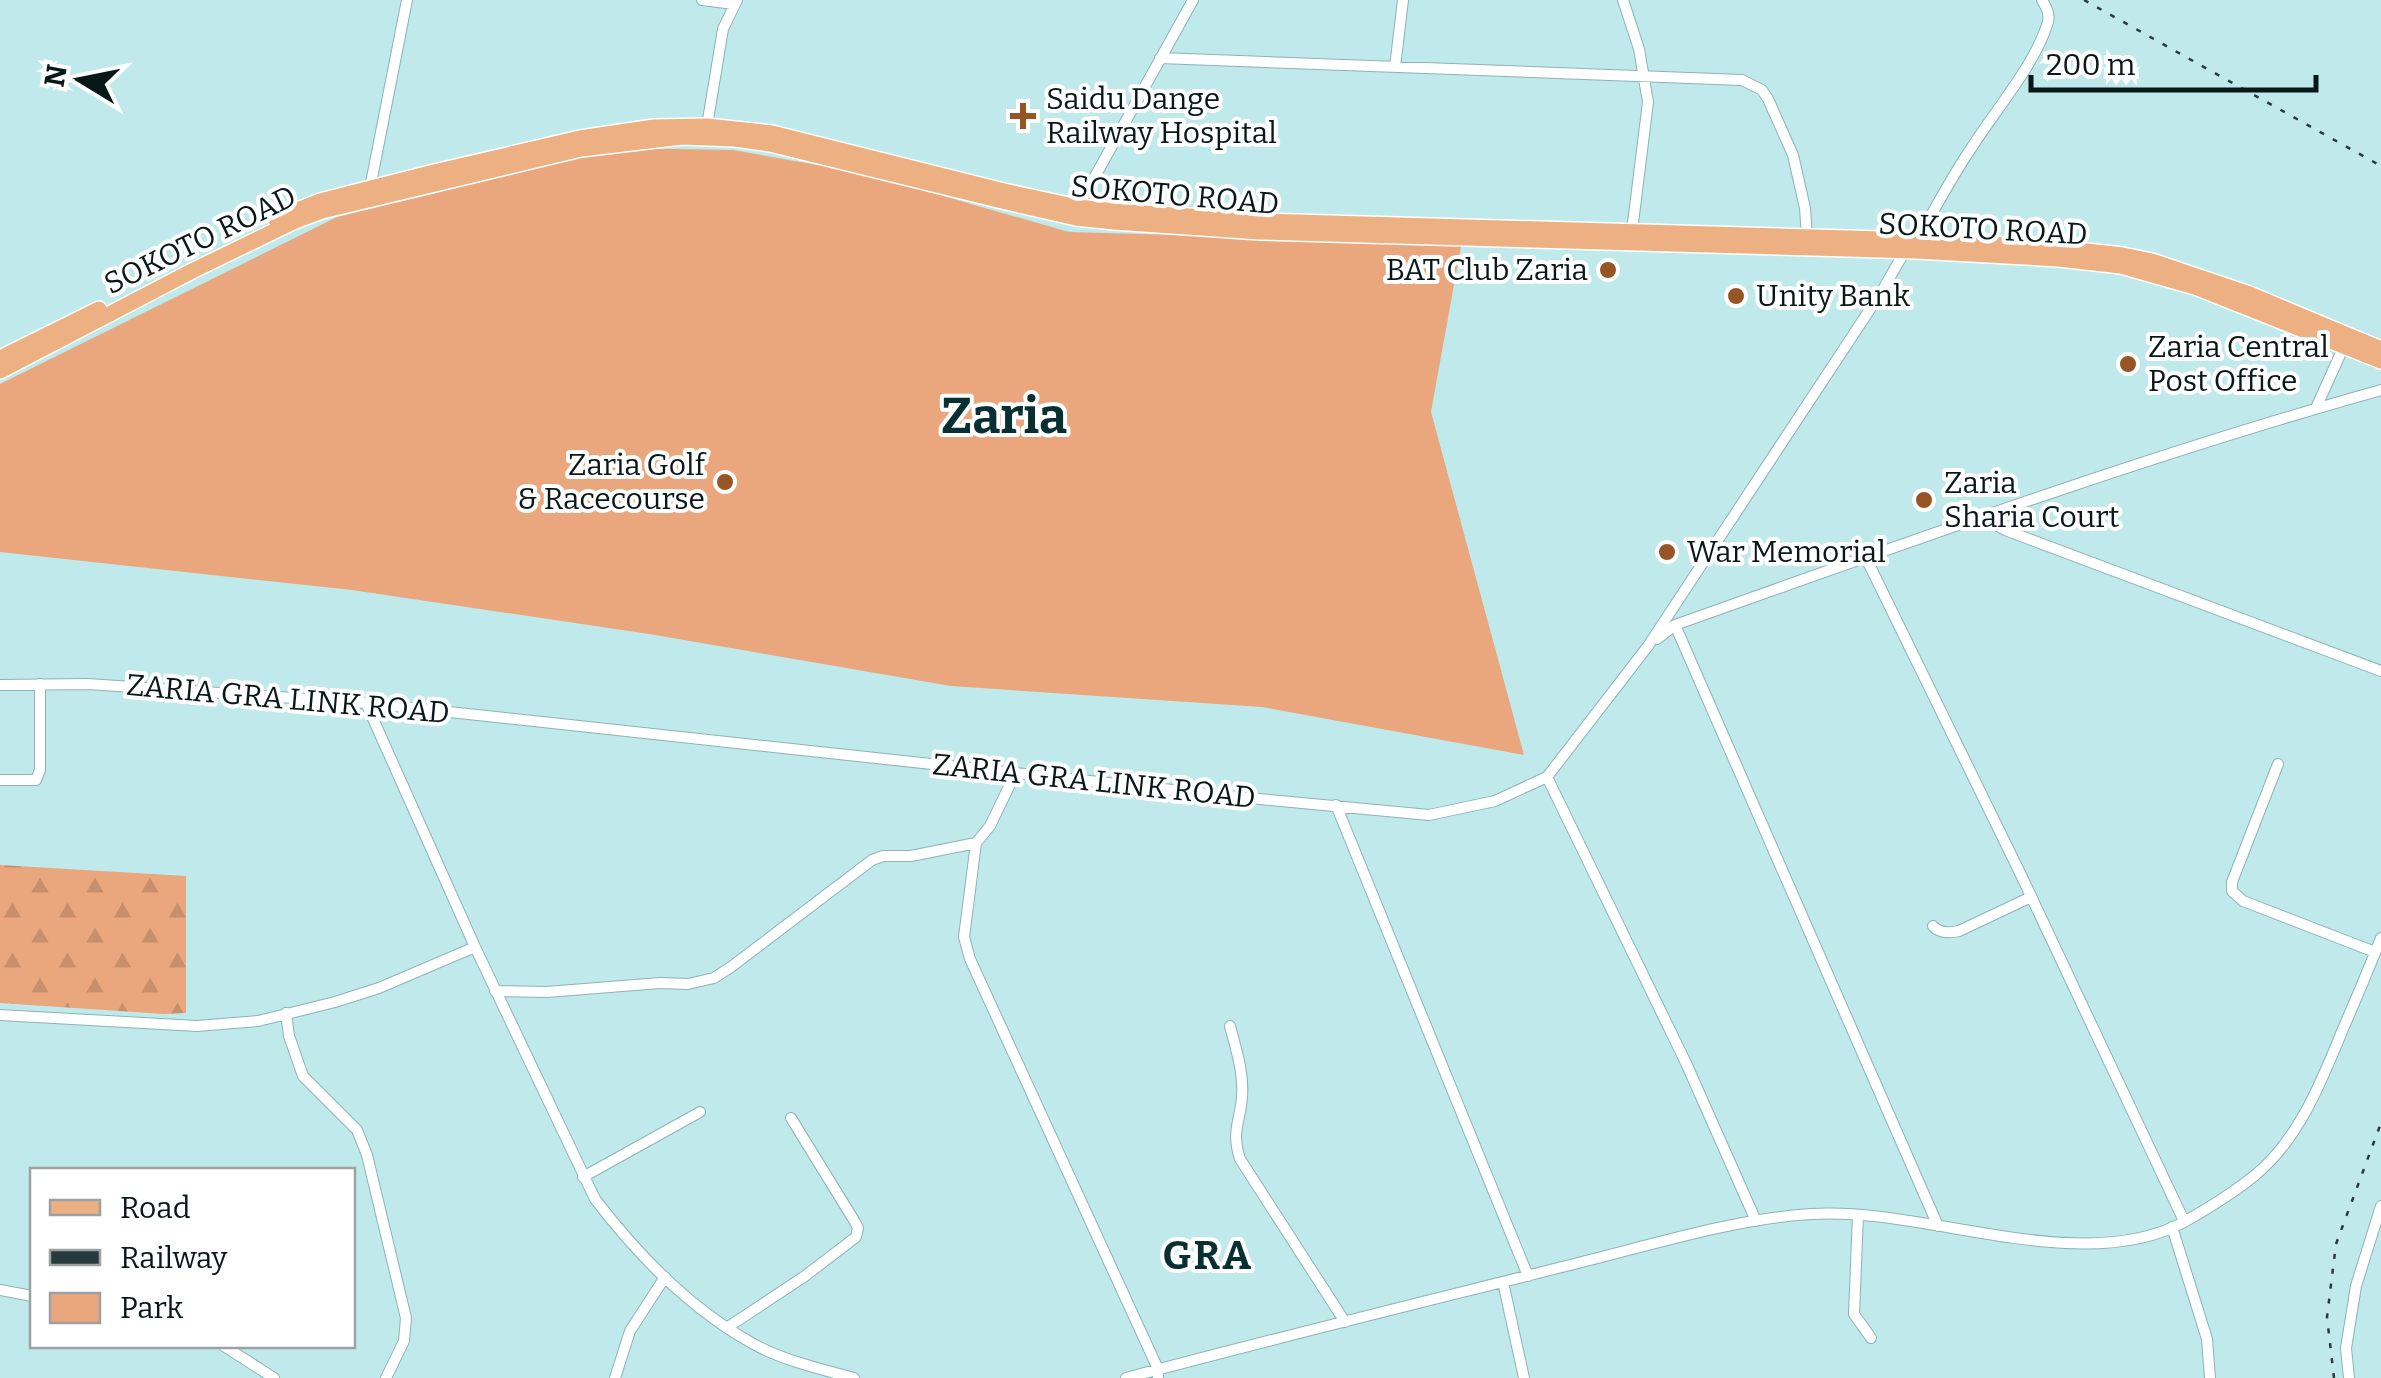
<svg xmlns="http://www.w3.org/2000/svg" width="2381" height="1378" viewBox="0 0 2381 1378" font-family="Bitter,serif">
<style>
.forest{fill:url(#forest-firs)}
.park{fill:#eaa77d}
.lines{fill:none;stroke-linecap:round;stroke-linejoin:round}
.street-casing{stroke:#8cb3b6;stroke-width:12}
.primary-casing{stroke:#fff;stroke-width:18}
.street{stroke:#fff;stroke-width:10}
.primary{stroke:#ecb082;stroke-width:15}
.rail{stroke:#283b3c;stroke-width:2.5;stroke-dasharray:5 10;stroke-linecap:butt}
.poi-dot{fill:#975424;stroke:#fff;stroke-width:4}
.labels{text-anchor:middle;stroke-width:8;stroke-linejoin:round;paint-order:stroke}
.poi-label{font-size:30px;fill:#081718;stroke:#fff;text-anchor:start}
.street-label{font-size:30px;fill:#081718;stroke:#fff}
.district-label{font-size:40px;font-weight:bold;letter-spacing:2.5px;fill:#083032;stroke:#fff}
.town-label{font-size:50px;font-weight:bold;fill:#083032;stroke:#fff}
</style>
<defs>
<pattern id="forest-firs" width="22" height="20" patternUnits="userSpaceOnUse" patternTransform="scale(2.5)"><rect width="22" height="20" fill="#eaa77d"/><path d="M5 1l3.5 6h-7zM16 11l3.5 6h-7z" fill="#c78f6b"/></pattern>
</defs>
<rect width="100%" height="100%" fill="#c0e9eb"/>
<path class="forest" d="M 0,865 L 186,876 L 186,1013 L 164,1014 L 0,1003 Z"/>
<path class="park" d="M 621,148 L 733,150 L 863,173 L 1069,232 L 1282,238 L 1461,246 L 1431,412 L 1524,755 L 1262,707 L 951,686 L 649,634 L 352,590 L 0,552 L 0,384 L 337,217 Z"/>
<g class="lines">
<g class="street-casing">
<path id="street" d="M 702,0 L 734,4
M 1623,0 L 1639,49 L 1648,102 L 1632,231
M 1160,58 L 1742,80 L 1762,90 L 1768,99 L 1793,155 L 1805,208 L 1807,237
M 1395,67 L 1403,0
M 707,126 L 723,29 L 737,0
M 370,188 L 407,0
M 1078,207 L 1193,0
M 1917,240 C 1935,209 1952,176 1972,147 C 1996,109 2035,65 2048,22 C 2050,13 2046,7 2042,0
M 2316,408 L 2344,346
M 1984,518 L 2005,530 L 2381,671
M 1866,558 L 2021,875 L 2184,1221
M 1675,625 L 1938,1226
M 1657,639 L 1675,625 C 1909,542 2142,457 2381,390
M 0,685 L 88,684 L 366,703 L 1228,796 L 1429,815 L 1495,801 L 1547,777 L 1648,646 L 1882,291 L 1905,251
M 366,703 L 475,947 L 595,1199 C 637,1254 690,1308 750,1342 C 781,1360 820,1369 854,1378
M 2278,764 L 2232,882 L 2232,891 L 2243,901 L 2375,952
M 1016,772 L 990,826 L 976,843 L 964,937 L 970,959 L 1158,1369 L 1158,1378
M 1547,777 L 1686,1063 L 1756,1221
M 0,780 L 36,780 L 40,770 L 40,684
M 1336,805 L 1528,1276
M 1933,926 C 1939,933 1950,933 1959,931 L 2031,897
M 495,991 L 547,992 L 660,983 L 688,984 L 714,978 L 731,967 L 872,860 L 883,856 L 911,856 L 976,843
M 286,1013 L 289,1036 L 303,1076 L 357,1130 L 367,1155 L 406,1318 L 404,1341 L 386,1378
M 0,1015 L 197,1026 L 258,1021 L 335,1002 L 379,988 L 475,947
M 1230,1026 C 1236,1049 1244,1073 1242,1097 C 1240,1123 1231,1131 1240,1159 L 1345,1322
M 583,1177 L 700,1112
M 1858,1215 L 1854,1314 L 1871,1338
M 2172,1227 L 2207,1339 L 2210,1378
M 1503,1282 L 1524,1378
M 0,1290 L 32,1296
M 728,1327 L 805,1276 L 856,1237 L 858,1228 L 855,1222 L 791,1118
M 224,1346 L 274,1378
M 615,1378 L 630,1331 L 665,1277
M 1126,1378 C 1272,1339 1419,1303 1566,1266 C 1645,1247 1731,1219 1811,1214 C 1923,1206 2081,1278 2184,1222 C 2207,1209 2233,1193 2254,1176 C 2299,1140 2322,1080 2343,1029 C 2356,999 2369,968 2381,938
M 2349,1378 L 2346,1348 L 2356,1286 L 2381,1206"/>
</g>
<g class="primary-casing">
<path id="primary" d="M 275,219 L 320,201 L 430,173 L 580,138 L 654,127 L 707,126 L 772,133 L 1004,191 L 1078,207 L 1116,211 L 1261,221 L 1917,240 L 2060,248 L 2123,255 L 2152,261 L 2247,293 L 2381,349
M 0,358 L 99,309
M 0,371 L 194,270 L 295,221 L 322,211 L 581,149 L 682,137 L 735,139 L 770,144 L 1002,201 L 1076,218 L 1114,222 L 1260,232 L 1916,251 L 2059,259 L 2121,266 L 2195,287 L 2381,361"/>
</g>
<use href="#street" class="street"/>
<use href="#primary" class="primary"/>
<path class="rail" d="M 2084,0 L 2381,166
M 2334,1378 L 2327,1317 L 2336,1244 L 2381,1123"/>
</g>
<g class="poi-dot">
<path d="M1018 101h10v10h10v10h-10v10h-10v-10h-10v-10h10z"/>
<circle cx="1608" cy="270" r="10"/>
<circle cx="1736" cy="296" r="10"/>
<circle cx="2128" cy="364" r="10"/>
<circle cx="725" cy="482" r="10"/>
<circle cx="1924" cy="500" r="10"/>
<circle cx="1667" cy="552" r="10"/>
</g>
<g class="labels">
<g class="poi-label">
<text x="1046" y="109">Saidu Dange<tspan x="1046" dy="34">Railway Hospital</tspan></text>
<text x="1588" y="280" text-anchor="end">BAT Club Zaria</text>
<text x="1756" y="306">Unity Bank</text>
<text x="2148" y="357">Zaria Central<tspan x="2148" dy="34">Post Office</tspan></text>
<text x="705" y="475" text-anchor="end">Zaria Golf<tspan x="705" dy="34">&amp; Racecourse</tspan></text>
<text x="1944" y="493">Zaria<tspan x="1944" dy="34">Sharia Court</tspan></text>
<text x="1687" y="562">War Memorial</text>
</g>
<g class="street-label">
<text transform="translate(1175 195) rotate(5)" y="10">SOKOTO ROAD</text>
<text transform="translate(1983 229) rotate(3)" y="10">SOKOTO ROAD</text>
<text transform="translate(200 240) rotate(-26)" y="10">SOKOTO ROAD</text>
<text transform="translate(288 699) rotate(5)" y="10">ZARIA GRA LINK ROAD</text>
<text transform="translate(1094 781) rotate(6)" y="10">ZARIA GRA LINK ROAD</text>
</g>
<g class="district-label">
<text x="1208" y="1269">GRA</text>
</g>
<g class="town-label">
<text x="1004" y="433">Zaria</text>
</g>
</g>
<rect x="30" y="1168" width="325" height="180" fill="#ffffff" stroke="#9ca2a3" stroke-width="2.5"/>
<rect x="50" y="1200" width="50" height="15" fill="#ecb082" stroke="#9ca2a3" stroke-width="2.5"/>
<text x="120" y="1218" font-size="30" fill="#081718">Road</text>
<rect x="50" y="1250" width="50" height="15" fill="#283b3c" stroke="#9ca2a3" stroke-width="2.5"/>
<text x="120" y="1268" font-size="30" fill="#081718">Railway</text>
<rect x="50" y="1293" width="50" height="30" fill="#eaa77d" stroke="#9ca2a3" stroke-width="2.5"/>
<text x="120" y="1318" font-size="30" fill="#081718">Park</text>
<g transform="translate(80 80) rotate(280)" stroke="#ffffff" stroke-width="8" paint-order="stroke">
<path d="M0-8L18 38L0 25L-18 38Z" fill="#081718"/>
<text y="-15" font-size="28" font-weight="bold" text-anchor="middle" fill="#081718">N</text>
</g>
<path d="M2031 75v15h285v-15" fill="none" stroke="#081718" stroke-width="5"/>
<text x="2046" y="75" font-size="30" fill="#081718" stroke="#ffffff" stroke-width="8" paint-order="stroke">200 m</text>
</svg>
